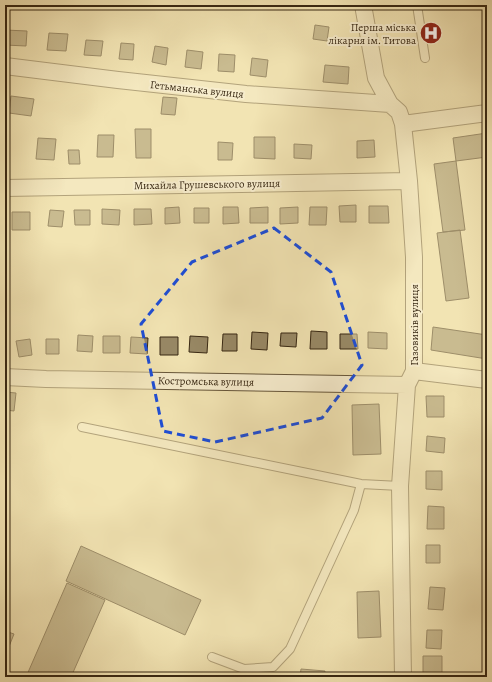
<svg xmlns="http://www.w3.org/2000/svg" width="492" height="682" viewBox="0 0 492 682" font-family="Alegreya,serif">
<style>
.building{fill:#988966;stroke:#372712}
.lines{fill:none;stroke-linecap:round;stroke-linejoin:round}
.service-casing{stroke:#66563a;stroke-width:10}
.minor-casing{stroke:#66563a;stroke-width:18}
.service{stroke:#f7edce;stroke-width:8}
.minor{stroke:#f7edce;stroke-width:16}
.marked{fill:none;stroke:#1d4ed8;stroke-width:3;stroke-dasharray:8 5;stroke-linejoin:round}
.labels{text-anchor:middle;stroke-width:4;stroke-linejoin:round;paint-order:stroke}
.poi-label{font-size:11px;fill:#372712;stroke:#f7edce;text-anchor:end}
.street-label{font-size:11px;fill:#372712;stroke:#f7edce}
</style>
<rect width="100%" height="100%" fill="#f2e4b3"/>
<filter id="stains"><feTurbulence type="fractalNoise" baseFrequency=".005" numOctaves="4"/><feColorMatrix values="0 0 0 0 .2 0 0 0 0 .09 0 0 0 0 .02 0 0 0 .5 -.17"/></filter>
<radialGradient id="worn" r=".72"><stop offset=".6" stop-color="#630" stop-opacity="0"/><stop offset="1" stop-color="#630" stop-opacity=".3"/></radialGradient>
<path class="building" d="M 315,25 L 329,27 L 327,41 L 313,39 Z
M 5,30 L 27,31 L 26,46 L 5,45 Z
M 49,33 L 68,34 L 66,51 L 47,50 Z
M 86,40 L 103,41 L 101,56 L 84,55 Z
M 121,43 L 134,44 L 133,60 L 119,59 Z
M 155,46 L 168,48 L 166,65 L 152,62 Z
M 187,50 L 203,52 L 201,69 L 185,67 Z
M 219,54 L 235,55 L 234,72 L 218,71 Z
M 252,58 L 268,60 L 266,77 L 250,75 Z
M 325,65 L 349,67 L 348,84 L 323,82 Z
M 11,96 L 34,99 L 31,116 L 9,113 Z
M 163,97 L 177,98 L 175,115 L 161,114 Z
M 135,129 L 151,129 L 151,158 L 136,158 Z
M 487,133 L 487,157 L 456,161 L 453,138 Z
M 98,135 L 114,135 L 113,157 L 97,157 Z
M 254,137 L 275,137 L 275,159 L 254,158 Z
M 38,138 L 56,139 L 54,160 L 36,159 Z
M 374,140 L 375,157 L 357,158 L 357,141 Z
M 218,142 L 233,143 L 232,160 L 218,160 Z
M 294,144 L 312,145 L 311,159 L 294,158 Z
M 68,150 L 79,150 L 80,164 L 69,164 Z
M 456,161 L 465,230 L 443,232 L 434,164 Z
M 356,205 L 356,222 L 340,222 L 339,206 Z
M 369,206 L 388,206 L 389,223 L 369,223 Z
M 179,207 L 180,223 L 165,224 L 165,208 Z
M 223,207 L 238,207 L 239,223 L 223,224 Z
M 268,207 L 268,223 L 250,223 L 250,208 Z
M 298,207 L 298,223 L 280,224 L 280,208 Z
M 310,207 L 327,207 L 326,225 L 309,225 Z
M 194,208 L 209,208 L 209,223 L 194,223 Z
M 102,209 L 120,210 L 119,225 L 102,224 Z
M 134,209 L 151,209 L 152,224 L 134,225 Z
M 50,210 L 64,211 L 62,227 L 48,226 Z
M 74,210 L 90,210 L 90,225 L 75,225 Z
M 12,212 L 30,212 L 30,230 L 12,230 Z
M 460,230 L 469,298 L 446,301 L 437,233 Z
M 433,327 L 487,335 L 487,359 L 431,350 Z
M 311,331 L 327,332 L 327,349 L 310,349 Z
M 252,332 L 268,333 L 267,350 L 251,349 Z
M 368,332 L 387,333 L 387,349 L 368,348 Z
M 281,333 L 297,333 L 296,347 L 280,346 Z
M 223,334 L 237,334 L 237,351 L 222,351 Z
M 340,334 L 357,334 L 358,349 L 340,349 Z
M 78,335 L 93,336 L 92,352 L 77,351 Z
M 103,336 L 120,336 L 120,353 L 103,353 Z
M 190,336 L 208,337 L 207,353 L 189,352 Z
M 131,337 L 148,338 L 147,354 L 130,353 Z
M 160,337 L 178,337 L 178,355 L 160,355 Z
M 30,339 L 32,355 L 19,357 L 16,341 Z
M 46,339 L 59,339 L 59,354 L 46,354 Z
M 5,392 L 16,393 L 14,411 L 5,410 Z
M 426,396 L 444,396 L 444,417 L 427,417 Z
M 379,404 L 381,454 L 353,455 L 352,405 Z
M 427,436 L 445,438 L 444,453 L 426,451 Z
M 426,471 L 442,471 L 442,490 L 426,489 Z
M 428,506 L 444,507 L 444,529 L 427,529 Z
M 426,545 L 440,545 L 440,563 L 426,563 Z
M 81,546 L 201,600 L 185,635 L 66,581 Z
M 67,583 L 105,600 L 71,677 L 26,677 Z
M 430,587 L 445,588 L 443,610 L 428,609 Z
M 379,591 L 381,637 L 358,638 L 357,592 Z
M 427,630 L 442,630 L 441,649 L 426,648 Z
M 5,631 L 14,634 L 6,654 L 5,654 Z
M 423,656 L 442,656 L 442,677 L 423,677 Z
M 301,669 L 325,671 L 324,677 L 300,677 Z"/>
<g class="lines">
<g class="service-casing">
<path id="service" d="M 417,5 L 425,58
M 82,427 L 361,484 L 400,486
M 212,657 L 244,669 L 273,667 L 290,649 L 354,510 L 361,484"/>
</g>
<g class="minor-casing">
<path id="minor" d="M 363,5 L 376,78 L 390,104 L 399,112 L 403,124 L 409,181 L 414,257 L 414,371 L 407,385 L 400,486 L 403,677
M 5,66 L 118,80 L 246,94 L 390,104
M 403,124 L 487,113
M 5,188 L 409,181
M 414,371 L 487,380
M 5,377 L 46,379 L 407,385"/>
</g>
<use href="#service" class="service"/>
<use href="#minor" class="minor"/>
</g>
<path d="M0 0H492V682H0ZM 274,228 L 331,272 L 362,365 L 322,418 L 215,442 L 163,431 L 141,324 L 192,262 Z" fill="#f2e4b3" fill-opacity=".55" fill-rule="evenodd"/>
<path class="marked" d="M 274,228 L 331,272 L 362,365 L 322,418 L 215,442 L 163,431 L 141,324 L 192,262 Z"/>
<defs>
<g id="hospital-disc" transform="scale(1.15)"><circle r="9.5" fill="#8f2418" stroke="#f7edce"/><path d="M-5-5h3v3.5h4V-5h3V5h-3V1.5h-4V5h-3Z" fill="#fff"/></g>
</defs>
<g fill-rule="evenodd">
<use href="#hospital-disc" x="431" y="33"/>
</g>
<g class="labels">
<g class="poi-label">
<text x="416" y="31">Перша міська<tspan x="416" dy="13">лікарня ім. Титова</tspan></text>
</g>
<g class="street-label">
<text transform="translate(197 89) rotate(6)" y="4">Гетьманська вулиця</text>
<text transform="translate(207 184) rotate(-1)" y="4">Михайла Грушевського вулиця</text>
<text transform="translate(414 325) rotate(-90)" y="4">Газовиків вулиця</text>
<text transform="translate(206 381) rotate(1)" y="4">Костромська вулиця</text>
</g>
</g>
<rect width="492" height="682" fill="none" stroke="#f2e4b3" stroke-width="20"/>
<rect x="6" y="6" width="480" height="670" fill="none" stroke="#372712" stroke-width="2"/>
<rect x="10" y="10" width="472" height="662" fill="none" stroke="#372712"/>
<rect width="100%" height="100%" filter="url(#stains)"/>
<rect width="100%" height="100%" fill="url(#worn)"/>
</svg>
